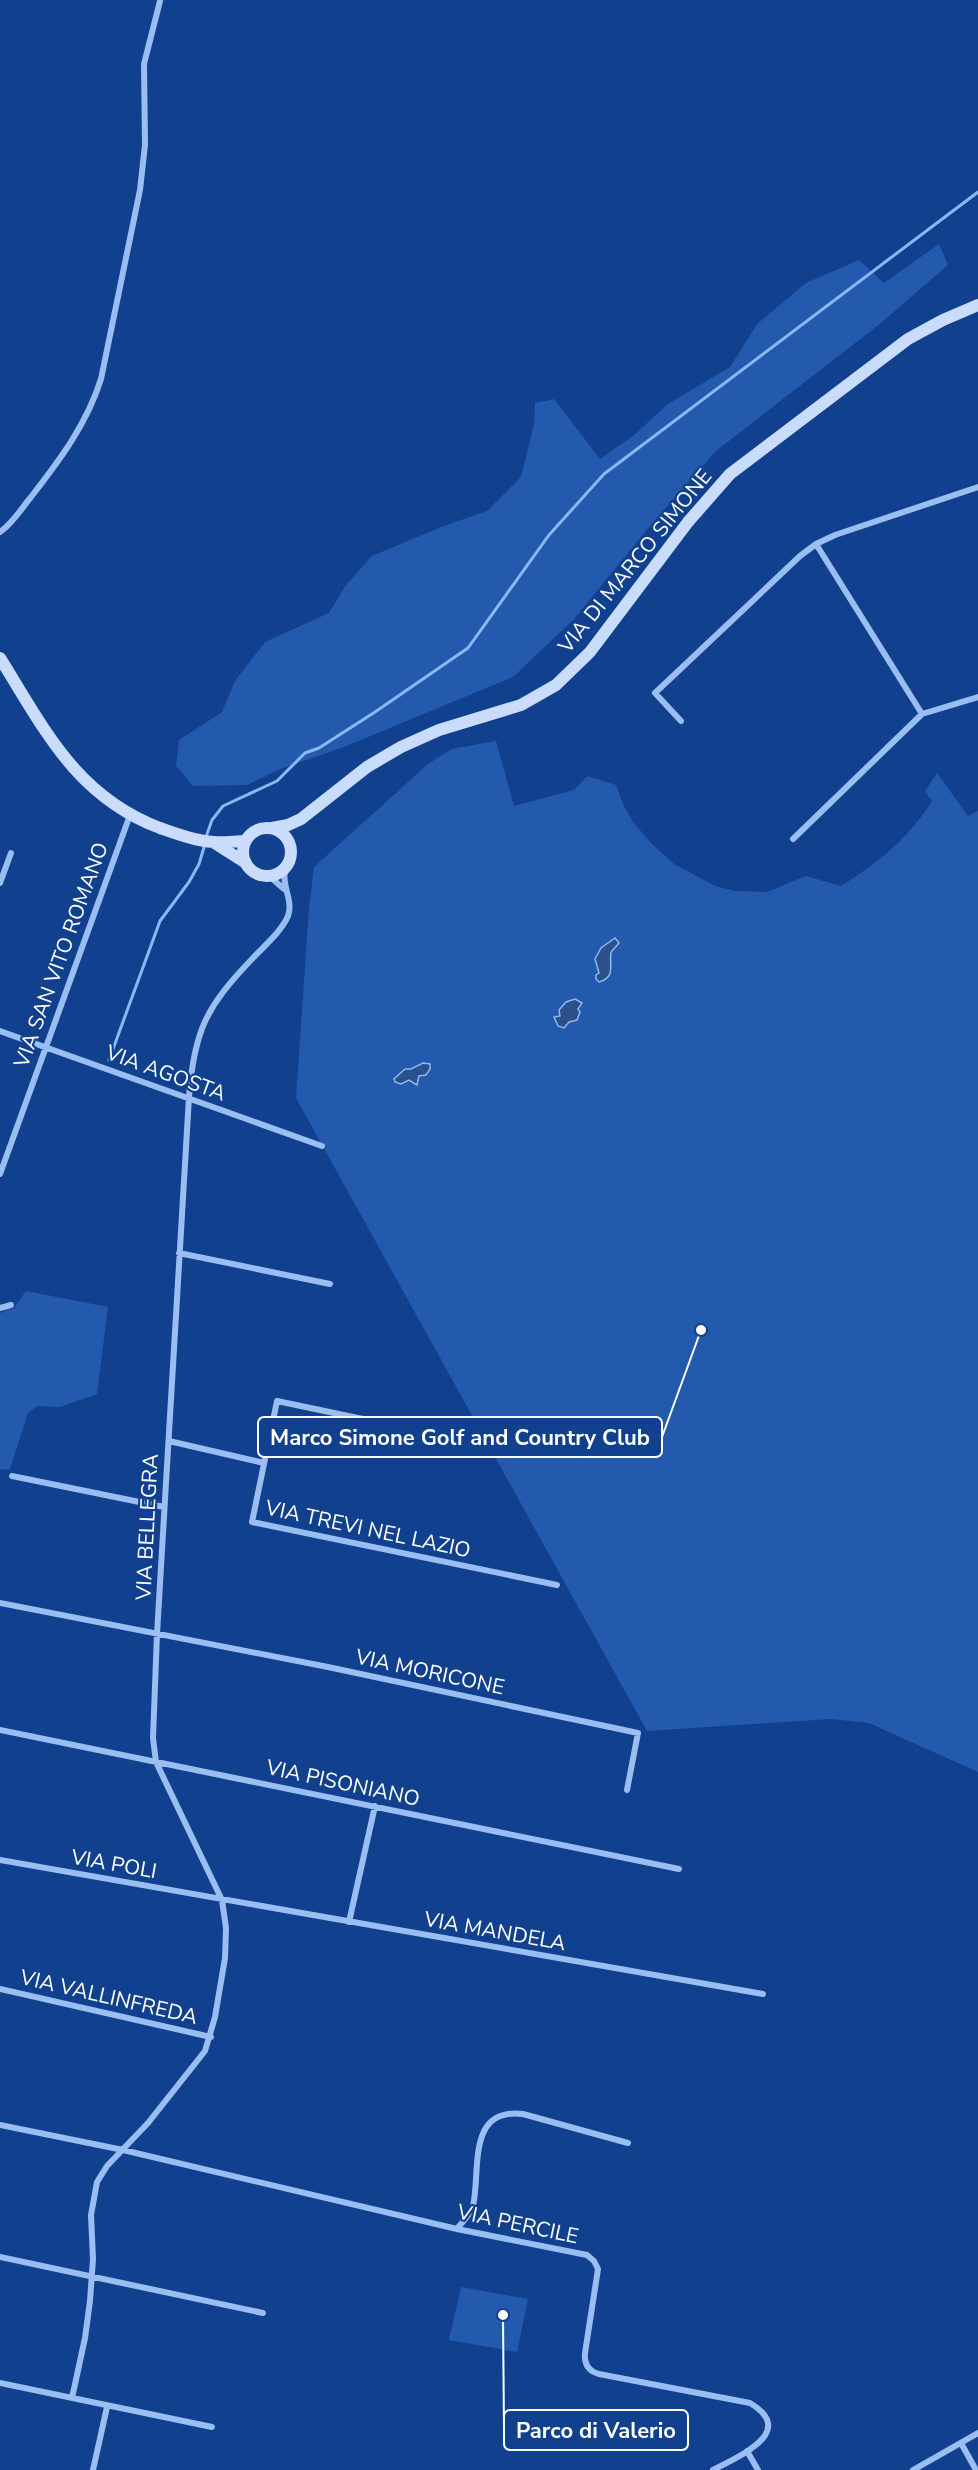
<svg xmlns="http://www.w3.org/2000/svg" width="978" height="2470" viewBox="0 0 978 2470" font-family="'Nunito Sans',sans-serif">
<style>
.green{fill:#235aad}
.water{fill:#2c5089;stroke:#8cb7f5;stroke-width:1.5}
.lines{fill:none;stroke-linecap:round;stroke-linejoin:round}
.stream{stroke:#8cb7f5;stroke-width:3}
.street{stroke:#9abdf2;stroke-width:6}
.secondary{stroke:#c9dcfc;stroke-width:12}
.labels{text-anchor:middle;stroke-width:4.5;stroke-linejoin:round;paint-order:stroke}
.street-label{font-size:21px;fill:#fff;stroke:#11418e}
.leader{fill:none;stroke:#fff;stroke-width:2}
.callout-dot{fill:#fff;stroke:#11418e;stroke-width:2}
.callout{fill:#11418e;stroke:#fff;stroke-width:2}
.callout-label{font-size:22px;text-anchor:middle;font-weight:bold;fill:#fff}
</style>
<rect width="100%" height="100%" fill="#11418e"/>
<path class="green" d="M 939,244 L 948,265 L 881,323 L 716,451 L 650,526 L 574,619 L 513,677 L 344,747 L 280,769 L 247,785 L 193,786 L 176,766 L 179,740 L 222,712 L 235,681 L 265,642 L 329,613 L 346,585 L 372,556 L 441,527 L 487,511 L 521,477 L 534,424 L 535,403 L 554,399 L 600,459 L 633,436 L 668,404 L 730,367 L 757,324 L 806,283 L 859,260 L 884,283 Z
M 496,741 L 514,806 L 574,790 L 587,776 L 616,785 L 624,806 L 633,822 L 652,844 L 674,864 L 715,886 L 735,891 L 767,892 L 806,876 L 841,886 C 878,863 909,838 932,801 L 925,791 L 937,773 L 968,816 L 978,811 L 978,1772 L 869,1723 L 831,1719 L 647,1731 L 296,1098 L 309,908 L 314,867 L 428,764 L 452,749 Z
M 26,1291 L 108,1307 L 97,1394 L 60,1407 L 37,1406 L 28,1413 L 10,1469 L 0,1470 L 0,1313 L 14,1308 Z
M 461,2287 L 528,2299 L 517,2352 L 449,2340 Z"/>
<path class="water" d="M 615,938 L 619,943 L 611,952 C 609,966 616,977 599,982 L 596,979 L 596,975 L 599,973 L 595,959 L 601,948 Z
M 575,999 L 582,1003 L 578,1009 L 580,1012 L 577,1020 L 569,1022 L 564,1028 L 558,1026 L 554,1017 L 560,1016 L 559,1010 L 566,1002 Z
M 423,1063 L 430,1064 L 430,1069 L 426,1075 L 419,1076 L 417,1085 L 409,1080 L 401,1084 L 395,1082 L 394,1079 L 405,1069 L 411,1069 Z"/>
<g class="lines">
<path class="stream" d="M 206,837 L 212,820 L 223,806 L 277,781 L 305,753 L 319,748 L 375,712 L 468,648 L 549,535 L 604,474 L 978,192
M 109,1060 L 160,921 L 189,882 L 199,864 L 205,844"/>
<path class="street" d="M 978,487 L 835,535 L 816,544 L 922,714 L 978,697
M 0,532 C 13,523 21,509 31,497 C 59,461 87,424 101,379 L 140,190 L 145,145 L 144,64 L 160,1
M 681,721 L 655,693 L 800,556 L 816,544
M 793,839 L 922,714
M 268,875 L 284,889
M 0,883 L 11,853
M 0,1031 L 322,1146
M 0,1174 L 130,815
M 179,1253 L 330,1284
M 0,1308 L 11,1305
M 169,1441 L 264,1463
M 482,1444 L 277,1401 L 252,1522 L 557,1585
M 12,1476 L 164,1507
M 0,1603 L 328,1667 L 638,1733 L 627,1790
M 0,1730 L 679,1869
M 0,1860 L 763,1994
M 349,1922 L 375,1806
M 0,1989 L 211,2037
M 0,2125 L 123,2150 L 457,2229 L 587,2255 L 594,2261 L 598,2269 L 585,2353 C 584,2364 588,2371 599,2374 L 750,2403 C 798,2432 739,2456 713,2470
M 457,2229 C 463,2221 470,2215 473,2206 C 481,2171 466,2107 523,2114 L 628,2143
M 0,2257 L 263,2313
M 0,2383 L 212,2427
M 72,2398 L 85,2338 L 90,2301 L 93,2259 L 91,2215 L 97,2182 L 107,2166 L 148,2123 L 205,2051 L 215,2017 L 225,1958 L 226,1928 L 222,1900 L 156,1762 L 153,1738 L 157,1634 L 189,1097 C 194,1031 206,1007 252,959 C 264,946 281,932 288,916 C 294,899 280,886 286,866
M 961,2443 L 976,2470
M 747,2451 L 758,2470
M 93,2470 L 107,2407
M 913,2470 L 978,2433"/>
<path class="secondary" d="M 0,658 C 45,730 76,796 160,828 C 177,834 196,841 214,842 C 224,843 236,841 246,841
M 272,828 L 288,825 L 301,819 L 367,767 L 401,747 L 439,730 L 521,705 L 556,685 L 590,652 L 688,522 L 730,474 L 908,339 L 943,320 L 978,305
M243 852a24 24 0 1 1 48 0a24 24 0 1 1-48 0Z
M 213,842 L 246,863"/>
</g>
<g class="labels">
<g class="street-label">
<text transform="translate(635 561) rotate(-51)" y="7">VIA DI MARCO SIMONE</text>
<text transform="translate(61 955) rotate(-70)" y="7">VIA SAN VITO ROMANO</text>
<text transform="translate(166 1073) rotate(20)" y="7">VIA AGOSTA</text>
<text transform="translate(147 1527) rotate(-87)" y="7">VIA BELLEGRA</text>
<text transform="translate(368 1529) rotate(12)" y="7">VIA TREVI NEL LAZIO</text>
<text transform="translate(430 1672) rotate(12)" y="7">VIA MORICONE</text>
<text transform="translate(343 1783) rotate(12)" y="7">VIA PISONIANO</text>
<text transform="translate(114 1864) rotate(10)" y="7">VIA POLI</text>
<text transform="translate(495 1931) rotate(10)" y="7">VIA MANDELA</text>
<text transform="translate(109 1997) rotate(13)" y="7">VIA VALLINFREDA</text>
<text transform="translate(518 2224) rotate(12)" y="7">VIA PERCILE</text>
</g>
</g>
<path class="leader" d="M701 1330L662 1437M503 2315L504 2430"/>
<g class="callout-dot">
<circle cx="701" cy="1330" r="6"/>
<circle cx="503" cy="2315" r="6"/>
</g>
<g class="callout">
<rect x="258" y="1417" width="404" height="40" rx="6"/>
<rect x="504" y="2410" width="184" height="40" rx="6"/>
</g>
<g class="callout-label">
<text x="460" y="1445">Marco Simone Golf and Country Club</text>
<text x="596" y="2438">Parco di Valerio</text>
</g>
</svg>
